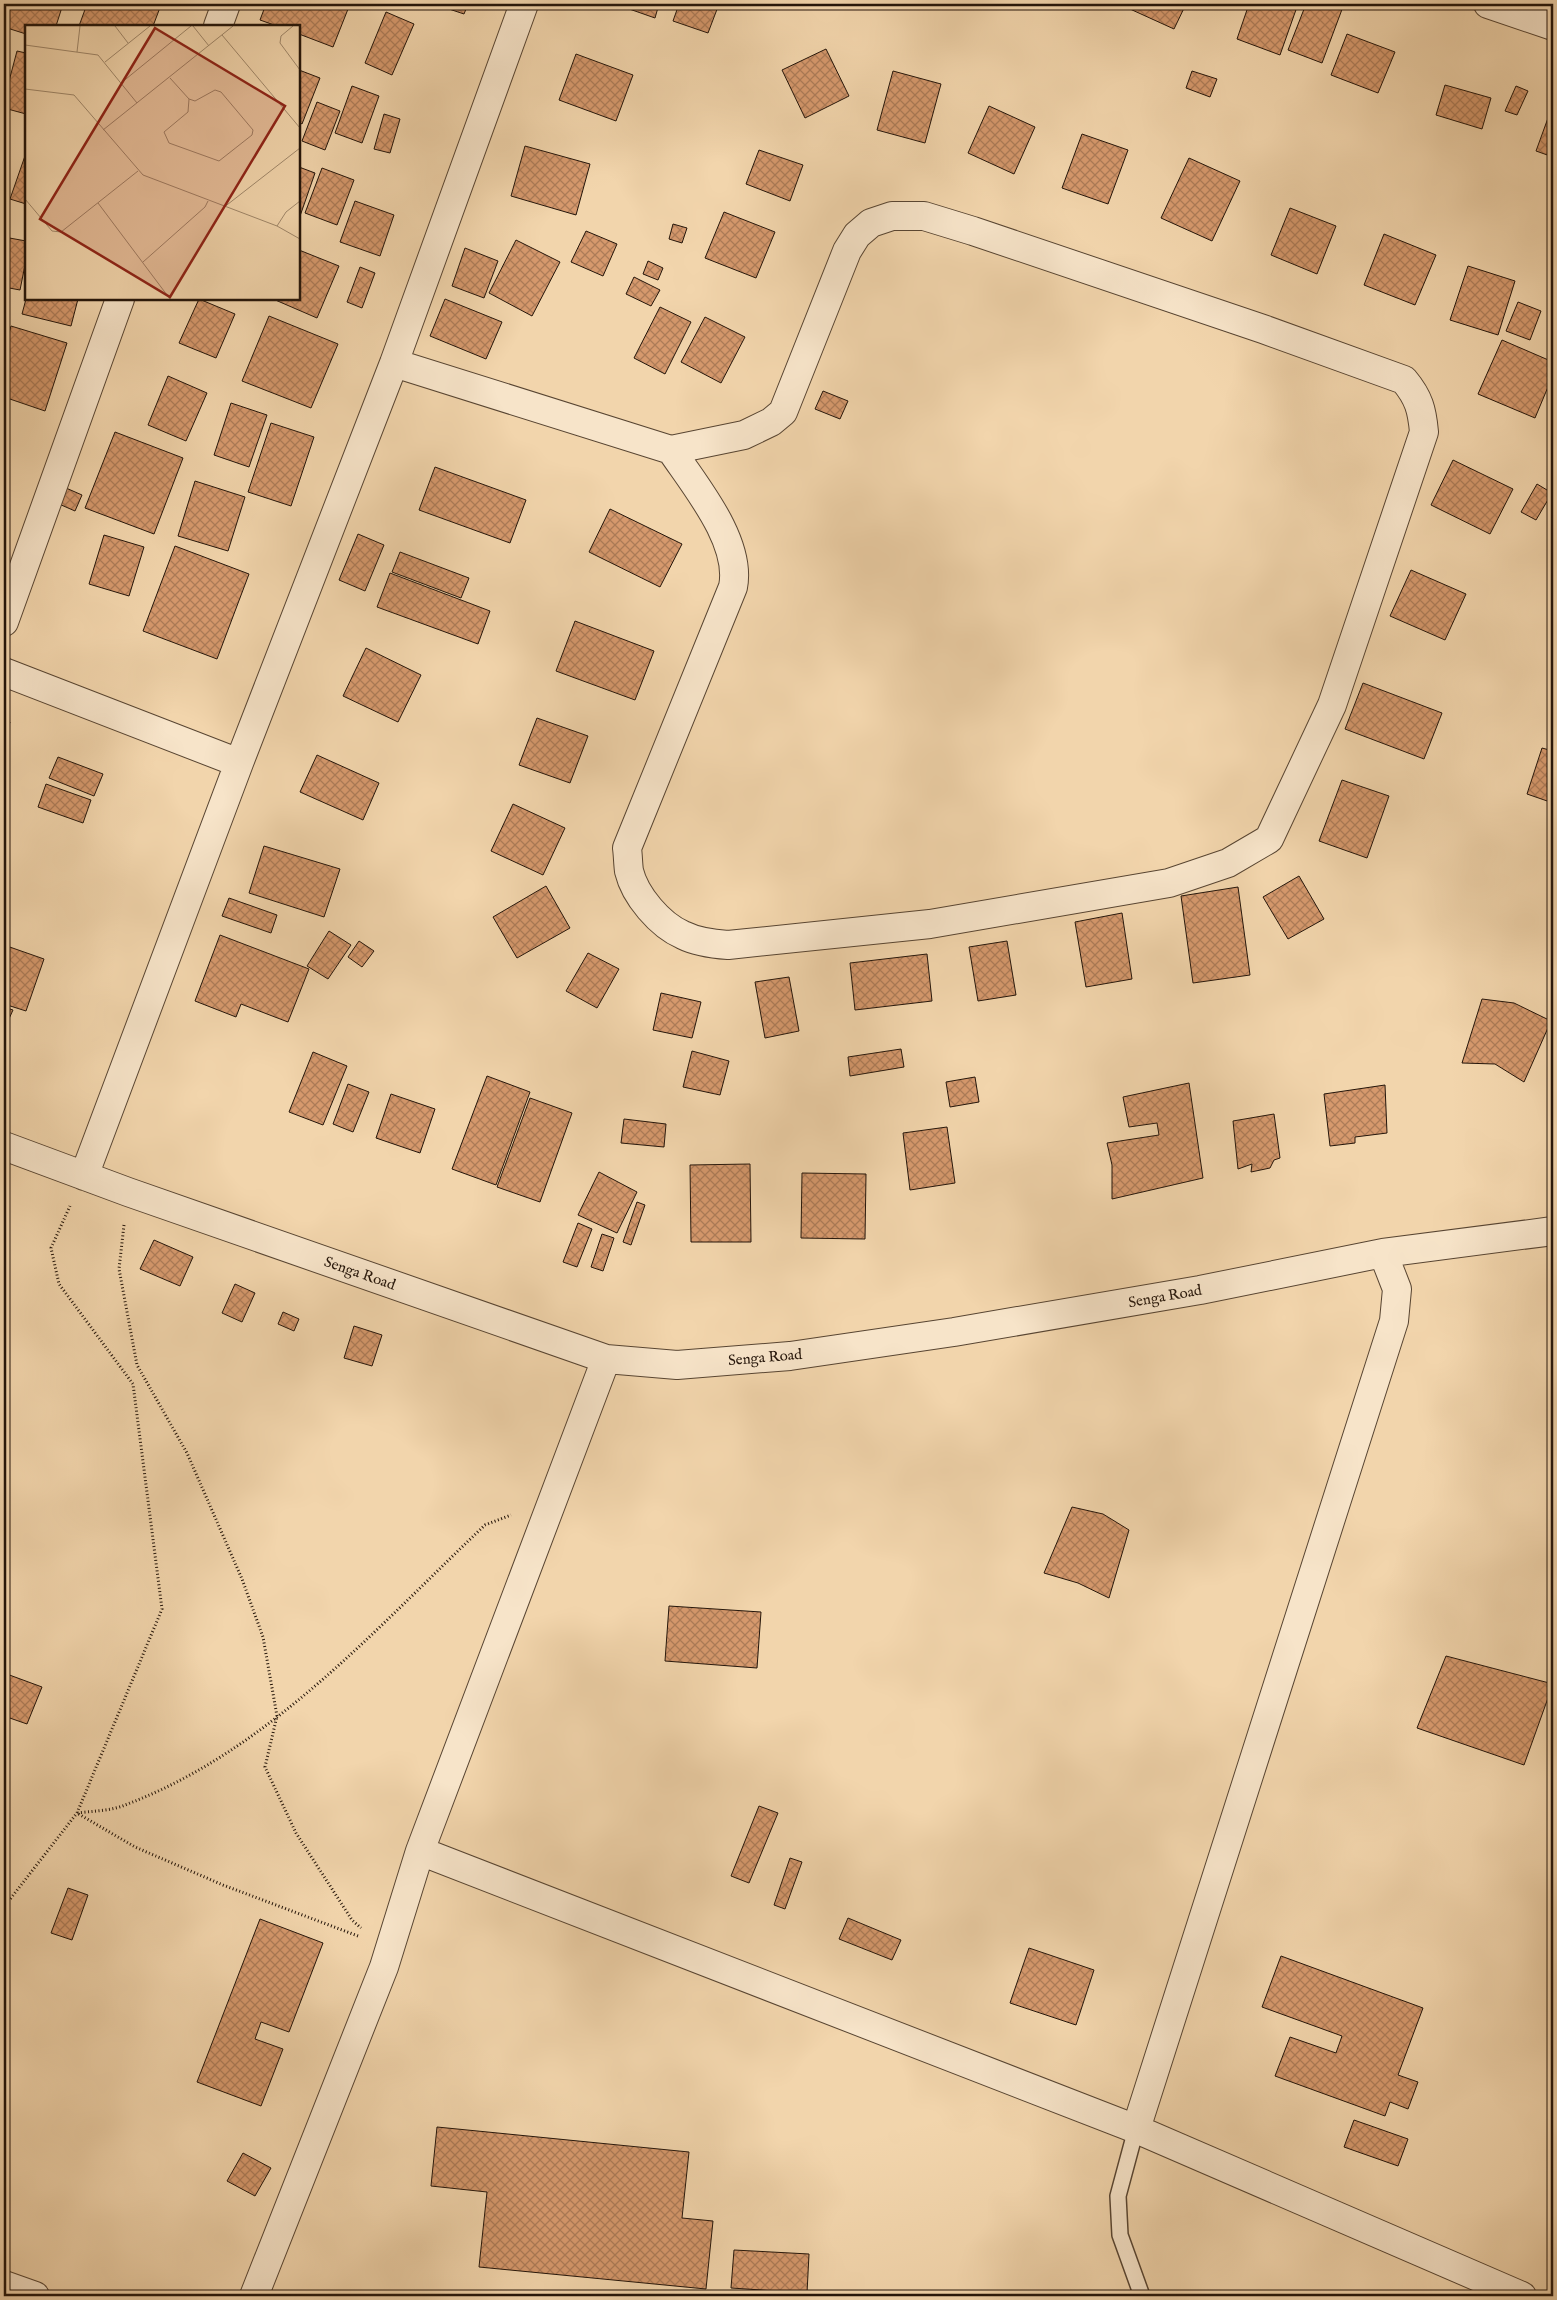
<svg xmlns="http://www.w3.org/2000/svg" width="1557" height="2300" viewBox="0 0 1557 2300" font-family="'IM FELL English',serif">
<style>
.building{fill:url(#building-cross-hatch);stroke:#24150a}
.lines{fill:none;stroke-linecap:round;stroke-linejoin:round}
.lane-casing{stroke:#584532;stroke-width:18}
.street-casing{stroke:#584532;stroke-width:30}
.path{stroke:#24150a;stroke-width:3;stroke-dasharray:1 2.5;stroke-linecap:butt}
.lane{stroke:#f7e4c9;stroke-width:15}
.street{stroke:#f7e4c9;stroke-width:28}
.labels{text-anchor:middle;stroke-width:4;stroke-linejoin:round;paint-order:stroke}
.street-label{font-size:15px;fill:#24150a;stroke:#f7e4c9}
.inset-road{fill:none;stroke:#a0886b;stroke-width:1}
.view{fill:#8f2418;fill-opacity:0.15;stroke:#8f2418;stroke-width:2.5}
.inset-edge{fill:none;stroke:#24150a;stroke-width:2.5}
</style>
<defs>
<pattern id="building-cross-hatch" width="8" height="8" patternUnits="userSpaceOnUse" patternTransform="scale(1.25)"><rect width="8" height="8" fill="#d6996d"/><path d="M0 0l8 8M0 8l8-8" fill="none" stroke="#ad7c58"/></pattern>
</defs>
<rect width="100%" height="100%" fill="#f2d5ac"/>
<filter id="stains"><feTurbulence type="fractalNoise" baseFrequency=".004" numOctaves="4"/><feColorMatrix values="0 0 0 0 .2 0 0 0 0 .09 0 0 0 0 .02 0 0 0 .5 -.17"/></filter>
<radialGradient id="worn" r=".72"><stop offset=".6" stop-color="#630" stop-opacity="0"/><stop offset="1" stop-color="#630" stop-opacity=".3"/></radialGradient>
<path class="building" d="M 4,4 L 63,4 L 56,26 L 26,26 L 26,34 L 4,27 Z
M 87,4 L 156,4 L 161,5 L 153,26 L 79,26 Z
M 266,4 L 350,4 L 333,47 L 299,34 L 299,26 L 277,26 L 260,20 Z
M 434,4 L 468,4 L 464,14 Z
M 615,4 L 659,4 L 655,18 Z
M 679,4 L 719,4 L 708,33 L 673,21 Z
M 1132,4 L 1186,4 L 1174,29 L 1130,9 Z
M 1249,4 L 1298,4 L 1280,55 L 1237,39 Z
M 1306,4 L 1344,4 L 1322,63 L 1288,50 Z
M 386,12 L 414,24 L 392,75 L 365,63 Z
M 1347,34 L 1395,52 L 1378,93 L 1331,75 Z
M 826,49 L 849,96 L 805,118 L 782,70 Z
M 17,51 L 26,53 L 26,114 L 4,108 L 4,100 Z
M 576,54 L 633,75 L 616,121 L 559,100 Z
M 299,70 L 320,78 L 302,124 L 299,122 Z
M 893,71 L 941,84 L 925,143 L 877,130 Z
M 1192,71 L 1217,79 L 1210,97 L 1186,88 Z
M 1445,85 L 1491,98 L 1482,129 L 1436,115 Z
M 352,86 L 379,96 L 362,143 L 335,133 Z
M 1516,86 L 1528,91 L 1517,115 L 1505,111 Z
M 317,102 L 340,111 L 325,150 L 302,141 Z
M 989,106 L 1035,127 L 1014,174 L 968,153 Z
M 1552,107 L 1553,107 L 1553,157 L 1536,151 Z
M 384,114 L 400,119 L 390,153 L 374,149 Z
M 1082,134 L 1128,150 L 1108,204 L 1062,188 Z
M 525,146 L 590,164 L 576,215 L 511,196 Z
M 759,150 L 803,165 L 790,201 L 746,184 Z
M 26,153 L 26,204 L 10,199 Z
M 1189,158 L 1240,181 L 1212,241 L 1161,218 Z
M 299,167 L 315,173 L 299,219 Z
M 322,168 L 354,180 L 337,225 L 305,213 Z
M 355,201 L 394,215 L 380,256 L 340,242 Z
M 1290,208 L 1336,226 L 1317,274 L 1271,255 Z
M 724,212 L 775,232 L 756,278 L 705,258 Z
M 673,224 L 687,228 L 682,243 L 669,239 Z
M 586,231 L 617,244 L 603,276 L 571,262 Z
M 1384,234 L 1436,255 L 1415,305 L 1364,285 Z
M 4,237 L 26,241 L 26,260 L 20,290 L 4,287 Z
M 516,240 L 560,262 L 532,316 L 489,293 Z
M 465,248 L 498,261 L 484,298 L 452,286 Z
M 299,250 L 339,266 L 317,318 L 273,299 L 299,299 Z
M 648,261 L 663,268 L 658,280 L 643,274 Z
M 1468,266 L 1515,281 L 1498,335 L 1450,320 Z
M 360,267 L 375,273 L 362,308 L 347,302 Z
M 634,277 L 660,290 L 651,306 L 626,294 Z
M 26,299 L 78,299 L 71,326 L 22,314 Z
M 199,299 L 235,314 L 216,358 L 179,343 Z
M 445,299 L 502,322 L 486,359 L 430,336 Z
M 1518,302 L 1541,311 L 1530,340 L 1506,331 Z
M 660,307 L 691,322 L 665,374 L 634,358 Z
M 269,316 L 338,344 L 311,408 L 242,381 Z
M 705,317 L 745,337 L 721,383 L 681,362 Z
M 11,326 L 67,343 L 45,411 L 4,397 L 4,350 Z
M 1502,340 L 1553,362 L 1553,375 L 1535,418 L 1478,394 Z
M 168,376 L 207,393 L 186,441 L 148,425 Z
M 823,391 L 848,401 L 840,419 L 815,409 Z
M 231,403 L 267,415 L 249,467 L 214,455 Z
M 271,423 L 314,437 L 291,506 L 248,492 Z
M 115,432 L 183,458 L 154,534 L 85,508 Z
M 1453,460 L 1513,489 L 1490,534 L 1431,505 Z
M 435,467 L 526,500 L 510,543 L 419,510 Z
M 195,481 L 245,497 L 228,551 L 178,536 Z
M 1537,484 L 1552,493 L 1536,520 L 1521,512 Z
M 66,488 L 82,495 L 75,511 L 59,504 Z
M 610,509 L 682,544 L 660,587 L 589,552 Z
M 358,534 L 384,545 L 365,591 L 339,580 Z
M 104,535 L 144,547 L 129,596 L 89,584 Z
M 175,546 L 249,574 L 217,659 L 143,631 Z
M 400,552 L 469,578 L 461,598 L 392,572 Z
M 1411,570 L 1466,594 L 1445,640 L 1390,616 Z
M 390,573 L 490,611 L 478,644 L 377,607 Z
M 575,621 L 654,651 L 635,700 L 556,671 Z
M 366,648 L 421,675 L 398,722 L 343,696 Z
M 1363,683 L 1442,713 L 1424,759 L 1345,729 Z
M 537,718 L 588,736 L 570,783 L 519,765 Z
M 4,720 L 10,722 L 4,742 Z
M 1542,748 L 1553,751 L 1553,803 L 1527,794 Z
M 317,755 L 379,783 L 363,820 L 300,792 Z
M 58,757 L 103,774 L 94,796 L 49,778 Z
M 1342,780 L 1389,796 L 1367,858 L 1319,841 Z
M 46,784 L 91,800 L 83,823 L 38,807 Z
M 513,804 L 565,828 L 543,875 L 491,851 Z
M 264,846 L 340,869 L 324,917 L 249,893 Z
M 1299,876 L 1324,919 L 1288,939 L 1263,897 Z
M 546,886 L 570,928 L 517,958 L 493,917 Z
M 1238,887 L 1250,975 L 1193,983 L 1181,896 Z
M 229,898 L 277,915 L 271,933 L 222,916 Z
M 1122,913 L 1132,979 L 1086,987 L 1075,922 Z
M 329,931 L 351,945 L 328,979 L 307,966 Z
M 220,935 L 309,969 L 288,1022 L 241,1004 L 236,1017 L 195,1001 Z
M 359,941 L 374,951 L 362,967 L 348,957 Z
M 1007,941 L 1016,995 L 978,1001 L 969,947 Z
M 4,945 L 44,959 L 26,1011 L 4,1004 Z
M 588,953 L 619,969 L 597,1008 L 566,991 Z
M 927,954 L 932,1001 L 855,1010 L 850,963 Z
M 789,977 L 799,1031 L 765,1038 L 755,982 Z
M 661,993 L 701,1002 L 692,1038 L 653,1030 Z
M 1482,999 L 1514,1003 L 1551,1021 L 1524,1082 L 1495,1064 L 1462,1063 Z
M 4,1007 L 13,1010 L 8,1021 L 4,1020 Z
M 901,1049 L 904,1067 L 850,1076 L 848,1057 Z
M 692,1051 L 729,1061 L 720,1095 L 683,1087 Z
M 313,1052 L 347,1066 L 323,1125 L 289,1112 Z
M 487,1076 L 530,1092 L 496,1185 L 452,1169 Z
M 975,1077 L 979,1102 L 950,1107 L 946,1082 Z
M 1189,1083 L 1203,1178 L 1112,1199 L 1112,1165 L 1107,1143 L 1159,1135 L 1157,1123 L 1129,1127 L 1123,1097 Z
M 348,1084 L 369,1092 L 353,1132 L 333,1124 Z
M 1385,1085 L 1387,1133 L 1355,1137 L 1355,1143 L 1330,1146 L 1324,1094 Z
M 391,1094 L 435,1109 L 420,1153 L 376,1138 Z
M 530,1098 L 572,1113 L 540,1202 L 497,1187 Z
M 1274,1114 L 1280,1158 L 1274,1160 L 1270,1168 L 1251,1172 L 1252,1164 L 1238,1169 L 1233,1121 Z
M 624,1119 L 666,1124 L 664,1147 L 621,1143 Z
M 947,1127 L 955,1183 L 910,1190 L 903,1133 Z
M 750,1164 L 751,1242 L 691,1242 L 690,1165 Z
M 599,1172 L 637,1192 L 617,1233 L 578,1215 Z
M 802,1173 L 866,1174 L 865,1239 L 801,1238 Z
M 637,1202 L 645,1205 L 631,1245 L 623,1242 Z
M 578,1223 L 592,1229 L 577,1267 L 563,1262 Z
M 602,1234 L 614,1238 L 603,1271 L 591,1267 Z
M 154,1240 L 193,1257 L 180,1286 L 140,1269 Z
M 235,1284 L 255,1293 L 242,1322 L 222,1313 Z
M 283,1312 L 299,1319 L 294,1331 L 278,1324 Z
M 354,1326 L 382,1335 L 372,1366 L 344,1358 Z
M 1072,1507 L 1103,1514 L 1129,1530 L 1109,1598 L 1078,1583 L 1044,1573 Z
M 669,1606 L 761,1612 L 757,1668 L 665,1661 Z
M 1446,1656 L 1553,1684 L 1524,1765 L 1417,1728 Z
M 4,1673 L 42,1687 L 27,1724 L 4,1716 Z
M 759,1806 L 778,1813 L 749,1883 L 731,1876 Z
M 790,1858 L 802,1862 L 785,1909 L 774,1905 Z
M 68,1888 L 88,1895 L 72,1940 L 51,1933 Z
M 848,1918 L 901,1940 L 892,1960 L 839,1939 Z
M 260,1919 L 323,1943 L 289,2032 L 261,2022 L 255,2039 L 283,2049 L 261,2106 L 197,2082 Z
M 1029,1948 L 1094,1970 L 1076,2025 L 1010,2003 Z
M 1281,1956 L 1423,2008 L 1398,2075 L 1418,2082 L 1408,2109 L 1390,2102 L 1385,2116 L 1275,2076 L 1290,2037 L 1336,2053 L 1342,2036 L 1262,2007 Z
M 1354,2120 L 1408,2139 L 1398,2166 L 1344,2147 Z
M 437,2127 L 689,2152 L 682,2218 L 713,2221 L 706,2289 L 479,2267 L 487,2192 L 431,2186 Z
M 243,2153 L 271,2168 L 255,2196 L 227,2181 Z
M 734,2250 L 809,2254 L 807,2293 L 731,2288 Z"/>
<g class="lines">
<g class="lane-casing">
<path id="lane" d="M 1136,2129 L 1118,2196 L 1120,2235 L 1142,2296"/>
</g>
<g class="street-casing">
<path id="street" d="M 1488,4 L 1553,26
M 218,26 L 226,4
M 394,363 L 671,450 L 744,435 L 771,422 L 783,412 L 847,251 L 857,235 L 871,223 L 892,216 L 924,216 L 973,231 L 1263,329 L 1404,380 C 1419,398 1422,410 1424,432 L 1332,705 L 1269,839 L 1228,863 L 1169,883 L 930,924 L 728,945 C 713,944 697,942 683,935 C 660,925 635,896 629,871 C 628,864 628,855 627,848 L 733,587 C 742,542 696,487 671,450
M 4,622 L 120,299
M 4,672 L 239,763
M 4,1146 L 128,1192 L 606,1359 L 677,1365 L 790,1356 L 954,1332 L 1200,1290 L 1383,1253 L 1553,1231
M 84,1176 L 239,763 L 394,363 L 524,4
M 420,1851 L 1136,2129 L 1522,2296
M 1136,2129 L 1394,1321 L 1397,1289 L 1383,1253
M 4,2285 L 35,2296
M 254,2296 L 384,1967 L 420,1851 L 606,1359"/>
</g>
<path class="path" d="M 124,1225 L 119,1269 L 137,1365 L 187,1453 L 242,1579 L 263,1637 L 277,1716 L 265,1767 L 296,1833 L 352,1920 L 361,1928
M 4,1907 L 77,1813 L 162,1609 L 133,1384 L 59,1284 L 51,1248 L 70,1206
M 358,1936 L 223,1885 L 135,1847 L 77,1813 C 92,1811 111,1811 125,1805 C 269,1751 376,1628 485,1525 L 511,1515"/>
<use href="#lane" class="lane"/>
<use href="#street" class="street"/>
</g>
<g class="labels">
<g class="street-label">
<text transform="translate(360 1273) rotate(19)" y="5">Senga Road</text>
<text transform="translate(1165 1296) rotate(-10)" y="5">Senga Road</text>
<text transform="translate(765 1357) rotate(-5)" y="5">Senga Road</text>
</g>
</g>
<g transform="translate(25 25)">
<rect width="275" height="275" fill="#f2d5ac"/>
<path class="inset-road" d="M 90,1 L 103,18M 168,1 L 184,21M 268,1 L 256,11 L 255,18 L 275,45M 197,10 L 275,103M 0,20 L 73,30 L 112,78M 52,27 L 55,1M 80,37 L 125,1M 145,53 L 164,74 L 170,76 L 190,65 L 196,67 L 228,105 L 227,110 L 194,136 L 144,118 L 139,107 L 163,87 L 164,74M 96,58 L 166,1M 0,64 L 49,70 L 118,150 L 252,201 L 275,214M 78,105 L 208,1M 0,174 L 27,206 L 36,207 L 113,146M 73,178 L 145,274M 198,183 L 275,123M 252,201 L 261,187 L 275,176M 118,237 L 180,182 L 183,176"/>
<path class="view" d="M 130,3 L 260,81 L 145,272 L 15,194 Z"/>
<rect width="275" height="275" class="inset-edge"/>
</g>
<rect width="1557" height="2300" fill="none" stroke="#f2d5ac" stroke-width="20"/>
<rect x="5" y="5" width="1547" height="2290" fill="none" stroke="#24150a" stroke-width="2.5"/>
<rect x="10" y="10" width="1537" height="2280" fill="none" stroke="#24150a"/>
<rect width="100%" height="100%" filter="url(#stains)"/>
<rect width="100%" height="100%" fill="url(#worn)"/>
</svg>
